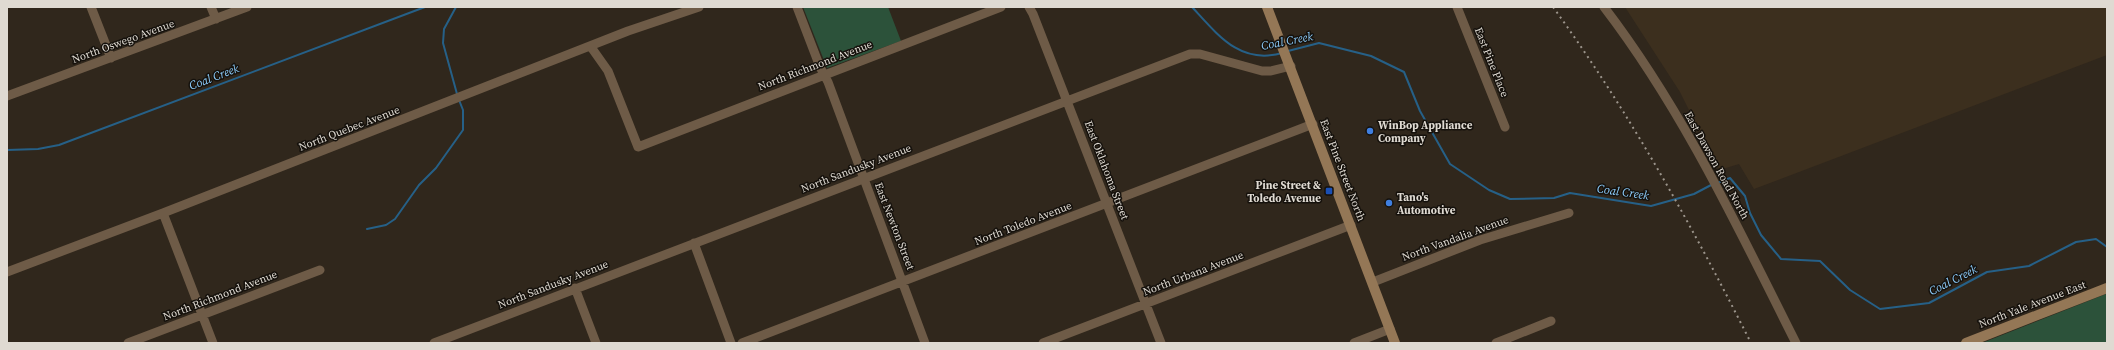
<svg xmlns="http://www.w3.org/2000/svg" width="2114" height="350" viewBox="0 0 2114 350" font-family="'Source Serif 4',serif">
<style>
.built{fill:#3c2f1e}
.green{fill:#2c523a}
.lines{fill:none;stroke-linecap:round;stroke-linejoin:round}
.stream{stroke:#266087;stroke-width:2}
.street{stroke:#6e5b47;stroke-width:9}
.secondary{stroke:#947756;stroke-width:10}
.rail{stroke:#9c958c;stroke-width:2;stroke-dasharray:2 4;stroke-linecap:butt}
.shop-dot{fill:#3f7fe0;stroke:#15110c;stroke-width:1.5}
.transit-dot{fill:#1a4fb4;stroke:#15110c;stroke-width:1.5}
.labels{text-anchor:middle;stroke-width:3;stroke-linejoin:round;paint-order:stroke}
.street-label{font-size:11px;fill:#dfdad2;stroke:#15110c}
.poi-label{font-size:11px;font-weight:bold;fill:#dfdad2;stroke:#15110c;text-anchor:start}
.water-label{font-size:12px;font-style:italic;fill:#8dcdfc;stroke:#15110c}
</style>
<rect width="100%" height="100%" fill="#30271c"/>
<path class="built" d="M 1625,7 L 2107,7 L 2107,55 L 1754,189 L 1739,164 L 1719,170 L 1680,92 Z"/>
<path class="green" d="M 803,7 L 888,7 L 901,41 L 827,68 Z
M 2106,294 L 2107,343 L 1982,343 Z"/>
<g class="lines">
<path class="stream" d="M 456,7 L 444,29 L 443,43 L 457,94
M 1192,7 C 1218,35 1240,65 1282,53
M 1288,51 L 1319,43 L 1371,56 L 1404,72 L 1420,111 L 1450,164 L 1489,190 L 1510,199 L 1554,198 L 1570,193 L 1651,206 L 1694,194 L 1713,184
M 7,150 L 38,149 L 59,145 L 425,7
M 1717,183 L 1730,178 L 1745,196 L 1750,213 L 1761,235 L 1781,259 L 1820,261 L 1850,290 L 1880,309 L 1929,303 L 1987,272 L 2029,266 L 2076,242 L 2096,239 L 2107,247
M 367,229 L 386,225 L 395,219 L 419,185 L 436,168 L 463,130 L 463,110 L 459,100"/>
<path class="street" d="M 91,7 L 111,58
M 211,7 L 216,19
M 797,7 L 820,67 L 828,82 L 925,343
M 1029,7 L 1033,14 L 1161,343
M 1457,7 L 1505,127
M 1604,7 C 1683,110 1738,228 1796,343
M 591,47 L 608,71 L 638,147 L 1001,7
M 7,96 L 247,7
M 163,213 L 213,343
M 694,243 L 731,343
M 7,272 L 163,213 L 628,31 L 699,7
M 1373,282 L 1480,240 L 1569,213
M 575,288 L 596,343
M 128,343 L 320,270
M 434,343 L 1190,54 L 1200,54 L 1262,71 L 1271,71 L 1291,66
M 742,343 L 1313,124
M 1043,343 L 1351,225
M 1354,343 L 1390,329
M 1496,343 L 1551,321"/>
<path class="secondary" d="M 1267,7 L 1395,343
M 1966,343 L 2107,288"/>
<path class="rail" d="M 1553,7 C 1630,113 1692,226 1751,343"/>
</g>
<g class="shop-dot">
<circle cx="1370" cy="131" r="4"/>
<circle cx="1389" cy="203" r="4"/>
</g>
<rect class="transit-dot" x="1325" y="187" width="8" height="8" rx="2"/>
<g class="labels">
<g class="street-label">
<text transform="translate(123 41) rotate(-20)" y="4">North Oswego Avenue</text>
<text transform="translate(1492 62) rotate(68)" y="4">East Pine Place</text>
<text transform="translate(815 65) rotate(-21)" y="4">North Richmond Avenue</text>
<text transform="translate(349 128) rotate(-21)" y="4">North Quebec Avenue</text>
<text transform="translate(1717 165) rotate(61)" y="4">East Dawson Road North</text>
<text transform="translate(856 168) rotate(-21)" y="4">North Sandusky Avenue</text>
<text transform="translate(1107 170) rotate(69)" y="4">East Oklahoma Street</text>
<text transform="translate(1343 170) rotate(69)" y="4">East Pine Street North</text>
<text transform="translate(1023 223) rotate(-21)" y="4">North Toledo Avenue</text>
<text transform="translate(895 226) rotate(69)" y="4">East Newton Street</text>
<text transform="translate(1455 238) rotate(-20)" y="4">North Vandalia Avenue</text>
<text transform="translate(1193 273) rotate(-21)" y="4">North Urbana Avenue</text>
<text transform="translate(553 284) rotate(-21)" y="4">North Sandusky Avenue</text>
<text transform="translate(220 295) rotate(-21)" y="4">North Richmond Avenue</text>
<text transform="translate(2032 304) rotate(-21)" y="4">North Yale Avenue East</text>
</g>
<g class="poi-label">
<text x="1378" y="129">WinBop Appliance<tspan x="1378" dy="13">Company</tspan></text>
<text x="1321" y="189" text-anchor="end">Pine Street &amp;<tspan x="1321" dy="13">Toledo Avenue</tspan></text>
<text x="1397" y="201">Tano's<tspan x="1397" dy="13">Automotive</tspan></text>
</g>
<g class="water-label">
<text transform="translate(1287 41) rotate(-11)" y="4">Coal Creek</text>
<text transform="translate(214 77) rotate(-21)" y="4">Coal Creek</text>
<text transform="translate(1623 192) rotate(8)" y="4">Coal Creek</text>
<text transform="translate(1953 280) rotate(-27)" y="4">Coal Creek</text>
</g>
</g>
<rect width="2114" height="350" fill="none" stroke="#dfdad2" stroke-width="16"/>
</svg>
